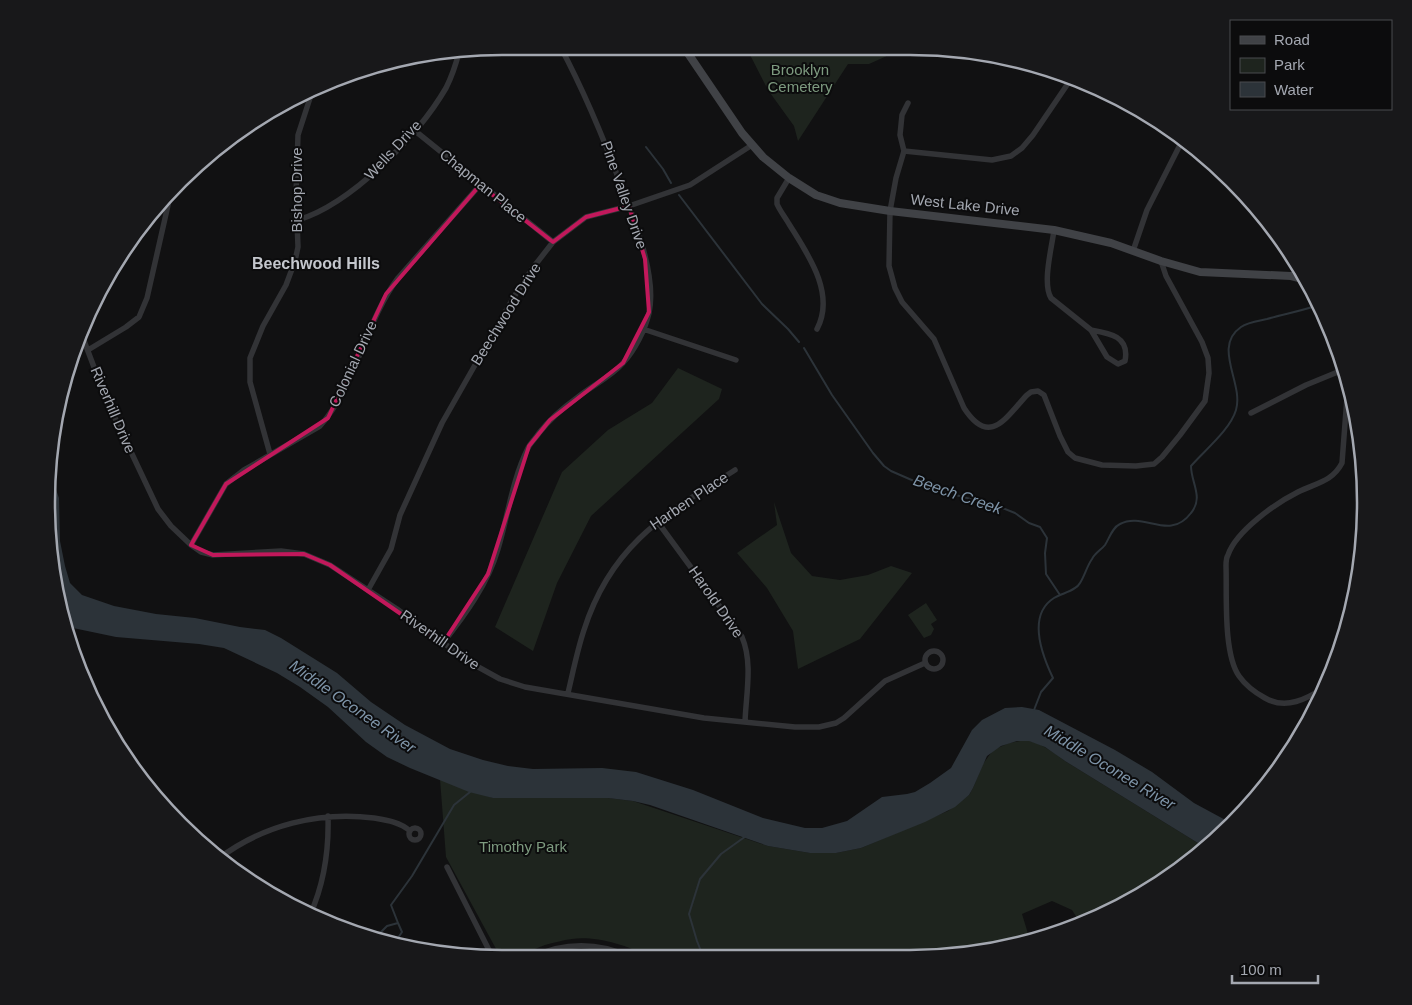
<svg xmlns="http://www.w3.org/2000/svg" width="1412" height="1005" viewBox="0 0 1412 1005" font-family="Helvetica,sans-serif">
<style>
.green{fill:#1e241e}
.water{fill:#2c3339}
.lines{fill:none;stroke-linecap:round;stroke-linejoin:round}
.stream{stroke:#2c3339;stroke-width:2}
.minor{stroke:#323336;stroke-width:5.5}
.secondary{stroke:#404246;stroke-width:8}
.marked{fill:none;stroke:#c2185b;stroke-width:4;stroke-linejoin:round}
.labels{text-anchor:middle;stroke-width:4;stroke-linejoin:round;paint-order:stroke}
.park-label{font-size:15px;fill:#7d9a7f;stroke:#0c0c0d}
.street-label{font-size:15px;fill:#a4a8b1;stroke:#0c0c0d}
.neighbourhood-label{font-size:16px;font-weight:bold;fill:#c4c7cd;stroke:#0c0c0d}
.water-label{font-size:16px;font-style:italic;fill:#7e94a8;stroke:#0c0c0d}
.rim{fill:none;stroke:#a4a8b1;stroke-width:2.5}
</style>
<rect width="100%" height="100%" fill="#111112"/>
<path class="green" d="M 744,46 L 909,46 L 869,64 L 848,64 L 798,141 L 794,126 L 768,90 L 746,47 Z
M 678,368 L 722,389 L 719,399 L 591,516 L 557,583 L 533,651 L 495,627 L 562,472 L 608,430 L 652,403 Z
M 774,502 L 791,553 L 812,576 L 840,580 L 868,575 L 891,566 L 912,573 L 860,639 L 798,669 L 793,631 L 767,588 L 737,553 L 777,525 Z
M 926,603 L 937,620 L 931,624 L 934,629 L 931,635 L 924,638 L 908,615 Z
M 1026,740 C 1041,743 1053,752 1065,761 L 1206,848 L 1111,912 L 1079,921 L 1072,910 L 1052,901 L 1022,914 L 1029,937 L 969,955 L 646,957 C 628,944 593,936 572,939 C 563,940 553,943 545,945 C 528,951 520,958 501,958 L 446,857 L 440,779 L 493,798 L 608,798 L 633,801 L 768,846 L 810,853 L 836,853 L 861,848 L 948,811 L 969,795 L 973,788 L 983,764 L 993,750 L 1009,743 Z"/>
<path class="water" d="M 51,475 L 59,498 L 60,541 L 65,566 L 70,583 L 82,595 L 114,606 L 156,614 L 195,618 L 240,627 L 265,630 L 281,638 L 337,673 L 371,702 L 405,725 L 450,749 L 483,760 L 508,766 L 533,769 L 602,768 L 636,772 L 693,790 L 763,818 L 805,828 L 822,828 L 847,821 L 882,797 L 907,794 L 915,792 L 930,783 L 951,768 L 972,730 L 982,720 L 1005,708 L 1022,707 L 1039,710 L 1115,750 L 1152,772 L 1194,803 L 1231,823 L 1206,848 L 1065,761 L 1045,747 L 1029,741 L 1017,741 L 1001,746 L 987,756 L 973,788 L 969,795 L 955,807 L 925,822 L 861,848 L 836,853 L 810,853 L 768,846 L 650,805 L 633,801 L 608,798 L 493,798 L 469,792 L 410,768 L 387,757 L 366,742 L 328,707 L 300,687 L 277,673 L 224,648 L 199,644 L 116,637 L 73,628 L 66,625 L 55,591 Z"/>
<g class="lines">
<path class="stream" d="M 646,147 L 663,169 L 671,183
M 679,195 L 762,304 L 788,329 L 799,342
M 804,348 L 832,395 L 873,453 L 884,466 L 891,471 L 930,488 L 1000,507 L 1015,513 L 1029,523 L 1040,527 L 1047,538 L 1045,553 L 1046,574 L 1060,595
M 1034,710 L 1041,692 L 1053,678 C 1042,655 1027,615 1054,598 C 1062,593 1076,591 1080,583 C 1085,575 1087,566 1092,559 C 1095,553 1101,550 1105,545 C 1110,537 1112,528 1120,524 C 1144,511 1169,542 1191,513 C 1204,497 1191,483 1191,466 C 1205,450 1230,430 1236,410 C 1244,383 1212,347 1241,327 C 1248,322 1258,321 1267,319 C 1284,314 1302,311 1318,305
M 398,923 L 402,932 L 398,938 L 414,948
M 374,939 L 387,926 L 398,923 L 391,905 L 412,876 L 454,805 L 470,792
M 703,956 L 697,941 L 689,914 L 700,879 L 721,854 L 746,836"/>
<path class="minor" d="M 908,103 L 902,115 L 900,135 L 904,151 L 896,178 L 890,211 L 889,266 L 895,288 L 902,302 L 934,339 L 964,408 C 990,448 1006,417 1027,395 L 1031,392 L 1038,391 L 1044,395 L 1060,436 L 1068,452 L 1075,458 L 1102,465 L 1136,466 L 1154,464 L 1162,457 L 1180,435 L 1205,401 L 1209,373 L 1208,358 L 1202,342 L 1166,276 L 1161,261
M 414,130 L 553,242
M 904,151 L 992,160 L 1011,156 L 1022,148 L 1033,135 L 1069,82
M 789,178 L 777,198 L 777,204 C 780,211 785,217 789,224 C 807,253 836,293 817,329
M 298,220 C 351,204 418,136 446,88 C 452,76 456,64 459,52
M 1054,230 C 1052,247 1042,283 1051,298 L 1091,330 L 1107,357 L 1118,364 L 1125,361 C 1130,336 1109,333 1091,330
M 1133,251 L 1147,210 L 1181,143
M 643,329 L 736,360
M 80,330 L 106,399 L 158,509 L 171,526 L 191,545 L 201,552 L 213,555 L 281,551 L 304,554 L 330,565 L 397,609 L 471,663 L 500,679 L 525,687 L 704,718 L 795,727 L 819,727 L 836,723 L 844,718 L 885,681 L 925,663
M 88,350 L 126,327 L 139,317 L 147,298 L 171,192
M 1251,413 L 1306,385 L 1345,369
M 270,454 L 250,382 L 250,358 L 263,326 L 286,285 L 295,261 L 298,247 L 296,194 L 298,135 L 311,95
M 657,521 L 742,637 C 753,663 746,694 745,722
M 191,545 L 226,484 L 244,470 L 320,426 C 356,386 365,322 398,278 L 480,185
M 368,590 L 391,549 L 400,515 L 442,423 L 512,300 L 532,269 L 553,242 L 586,217 L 629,206 L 690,185 L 752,145
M 443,643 C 465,615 488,584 498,549 C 508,516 512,480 528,448 C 531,442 536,438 539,433 C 550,419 564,407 578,397 C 593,385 611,377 623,363 C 635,350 645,330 649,313 C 657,277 635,221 622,188 C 604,139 585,93 560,46
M925 660a9 9 0 1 1 18 0a9 9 0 1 1-18 0Z
M 1325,687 C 1307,699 1286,710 1265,698 C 1254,692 1246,686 1239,676 C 1223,653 1227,594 1226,566 C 1226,562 1226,558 1228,555 C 1236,531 1276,503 1298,492 C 1316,483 1332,482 1342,463 L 1348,384
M 568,693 C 573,672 577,651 584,630 C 611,545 664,515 735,470
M409 834a6 6 0 1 1 12 0a6 6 0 1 1-12 0Z
M 218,859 C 263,825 319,811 374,818 C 386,820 400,822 410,831
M 447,867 L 493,958
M 310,915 C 324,884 329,851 328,816
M 533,957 C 563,942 599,942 630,957"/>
<path class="secondary" d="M 683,46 L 742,133 L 763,157 L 789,178 L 816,195 L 840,203 L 890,211 L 1054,230 L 1111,243 L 1161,261 L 1200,272 L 1291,276 L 1307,280"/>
</g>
<path class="marked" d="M 480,185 L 553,242 L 586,217 L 629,206 L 645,259 L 649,312 L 623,363 L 550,420 L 529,446 L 488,574 L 443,643 L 330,565 L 304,554 L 213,555 L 191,545 L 226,484 L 328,418 L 386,294 Z"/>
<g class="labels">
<g class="park-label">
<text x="800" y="75">Brooklyn<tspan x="800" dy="17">Cemetery</tspan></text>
<text x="523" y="852">Timothy Park</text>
</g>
<g class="street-label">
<text transform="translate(393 150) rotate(-47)" y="5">Wells Drive</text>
<text transform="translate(483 186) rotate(39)" y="5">Chapman Place</text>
<text transform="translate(297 190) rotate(-90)" y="5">Bishop Drive</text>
<text transform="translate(624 195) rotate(71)" y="5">Pine Valley Drive</text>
<text transform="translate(965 205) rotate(6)" y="5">West Lake Drive</text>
<text transform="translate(506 314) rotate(-58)" y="5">Beechwood Drive</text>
<text transform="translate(353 364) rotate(-65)" y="5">Colonial Drive</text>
<text transform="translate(113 410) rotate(67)" y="5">Riverhill Drive</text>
<text transform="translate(689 501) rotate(-34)" y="5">Harben Place</text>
<text transform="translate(716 602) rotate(55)" y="5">Harold Drive</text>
<text transform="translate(440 640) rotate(35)" y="5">Riverhill Drive</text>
</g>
<g class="neighbourhood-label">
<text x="316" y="269">Beechwood Hills</text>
</g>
<g class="water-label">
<text transform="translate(958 494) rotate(19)" y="6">Beech Creek</text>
<text transform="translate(353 706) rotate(35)" y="6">Middle Oconee River</text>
<text transform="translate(1110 767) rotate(31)" y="6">Middle Oconee River</text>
</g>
</g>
<path d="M0 0H1412V1005H0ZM502 55H910A447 447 0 0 1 1357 502V503A447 447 0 0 1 910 950H502A447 447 0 0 1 55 503V502A447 447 0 0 1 502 55Z" fill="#18181a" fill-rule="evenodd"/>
<path class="rim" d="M502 55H910A447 447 0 0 1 1357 502V503A447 447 0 0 1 910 950H502A447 447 0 0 1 55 503V502A447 447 0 0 1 502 55Z"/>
<rect x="1230" y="20" width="162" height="90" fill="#0c0c0d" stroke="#494a4f"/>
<rect x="1240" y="36" width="25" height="8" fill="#404246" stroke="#494a4f"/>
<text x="1274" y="45" font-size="15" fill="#a4a8b1">Road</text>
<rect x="1240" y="58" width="25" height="15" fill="#1e241e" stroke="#494a4f"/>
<text x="1274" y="70" font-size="15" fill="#a4a8b1">Park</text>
<rect x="1240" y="82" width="25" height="15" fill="#2c3339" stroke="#494a4f"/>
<text x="1274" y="95" font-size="15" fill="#a4a8b1">Water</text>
<path d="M1232 975v8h86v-8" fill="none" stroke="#a4a8b1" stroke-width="2.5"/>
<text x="1240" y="975" font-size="15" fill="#a4a8b1" stroke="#0c0c0d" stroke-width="4" paint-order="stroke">100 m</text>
</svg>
